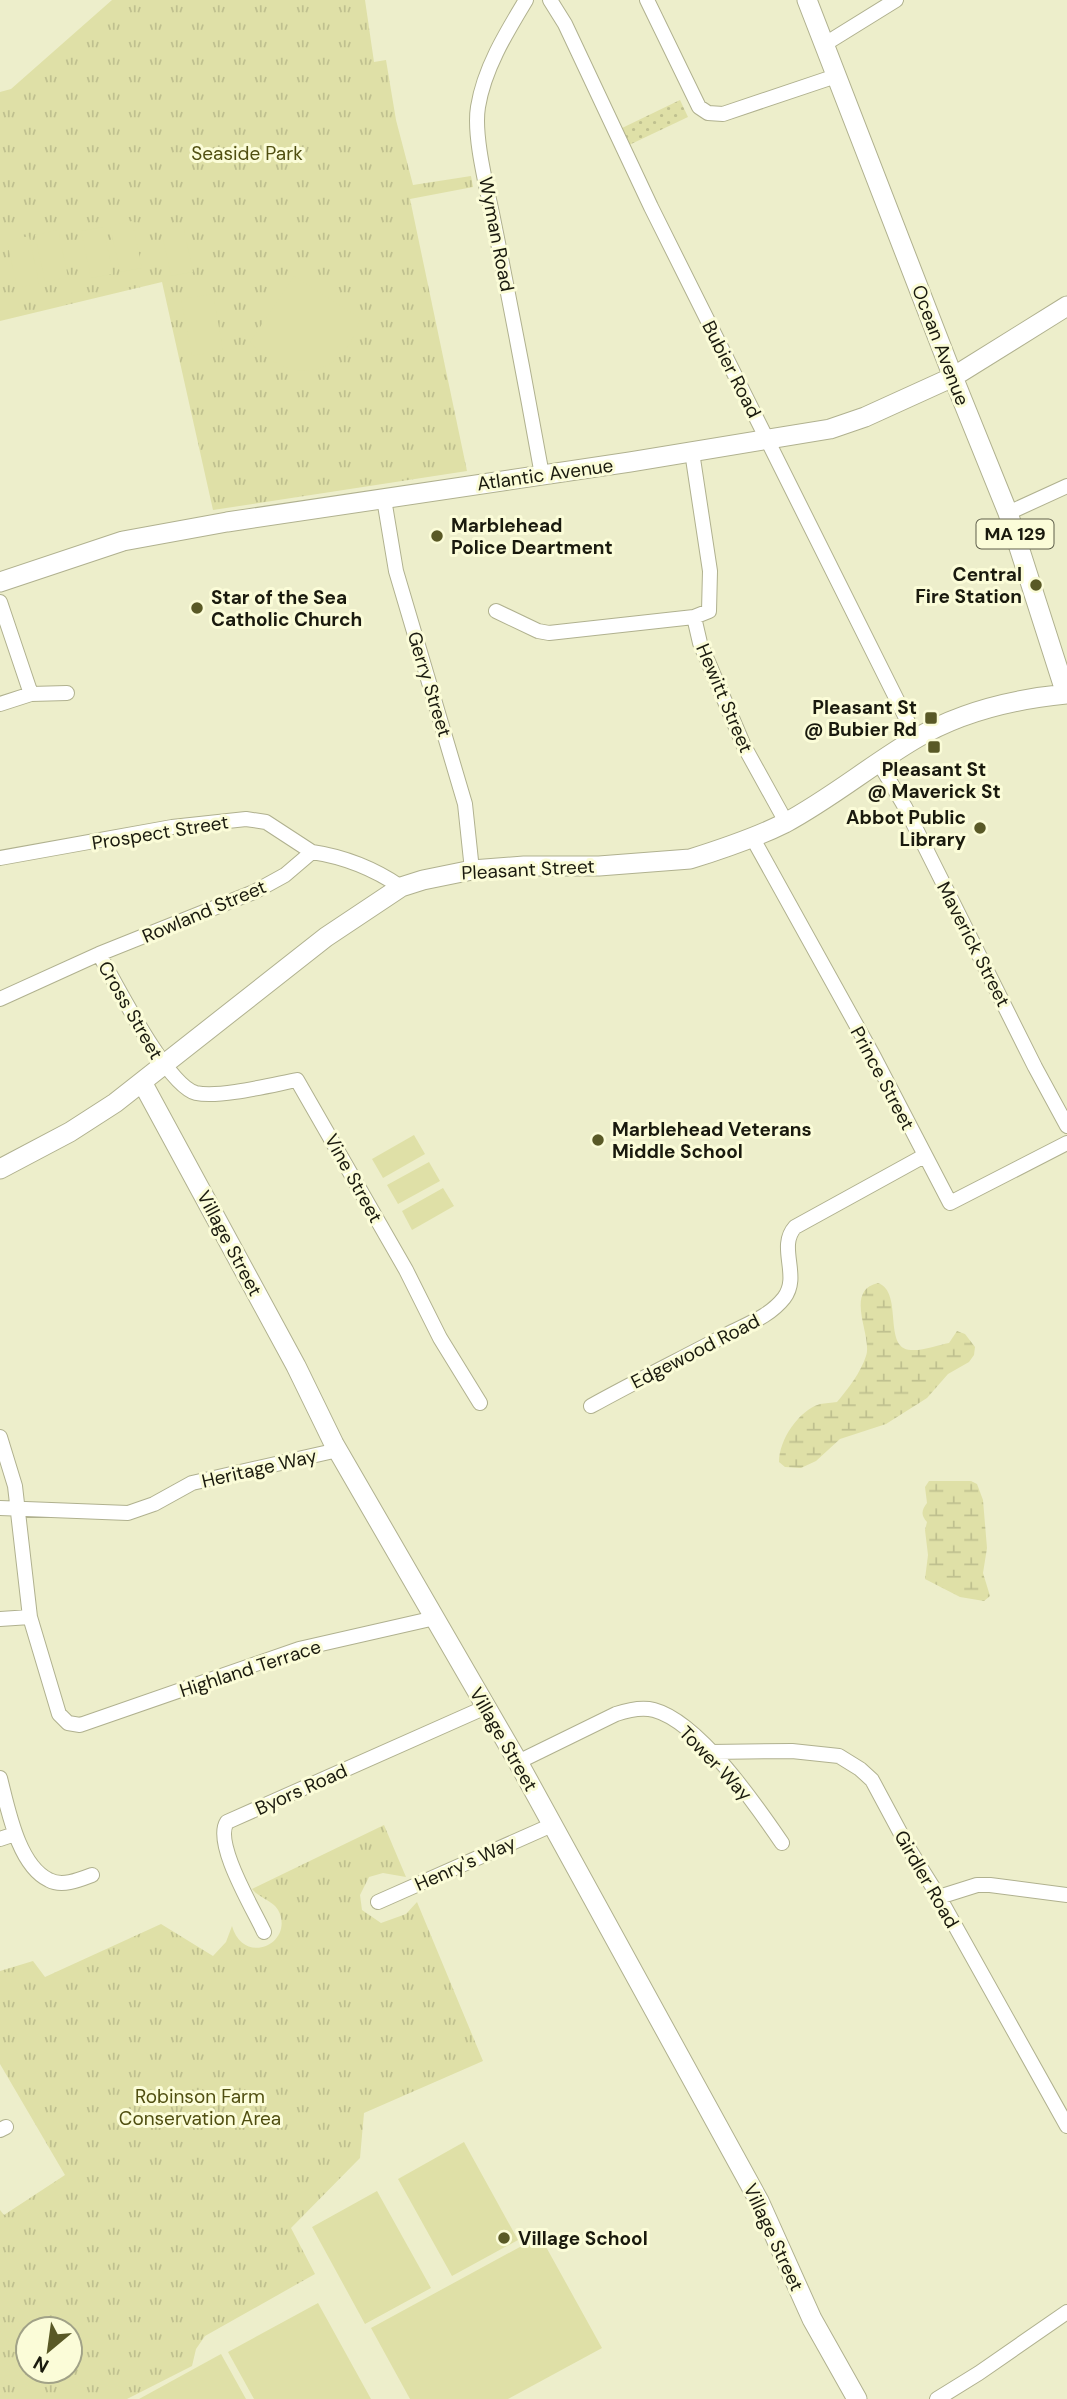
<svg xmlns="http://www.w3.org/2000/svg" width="1067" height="2399" viewBox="0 0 1067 2399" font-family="'DM Sans',sans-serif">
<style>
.grass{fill:url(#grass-dots)}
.wetland{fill:url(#wetland-marsh)}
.park{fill:url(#park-tufts);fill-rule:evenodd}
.garden{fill:#dfe0a7}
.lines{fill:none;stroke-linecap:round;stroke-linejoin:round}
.minor-casing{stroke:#b0b18f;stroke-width:16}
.major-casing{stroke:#b0b18f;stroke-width:21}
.minor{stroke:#fff;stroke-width:14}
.major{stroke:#fff;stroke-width:19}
.poi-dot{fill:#595926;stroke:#fbfcd8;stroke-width:2.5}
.labels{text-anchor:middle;stroke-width:6;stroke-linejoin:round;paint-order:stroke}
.shield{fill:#fbfcd8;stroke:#5e5e4b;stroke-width:2}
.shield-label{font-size:18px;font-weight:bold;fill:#1a1a0e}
.park-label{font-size:19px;fill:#504f11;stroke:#fbfcd8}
.street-label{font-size:19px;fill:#1a1a0e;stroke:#fbfcd8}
.poi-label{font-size:19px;font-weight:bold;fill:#1a1a0e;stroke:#fbfcd8;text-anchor:start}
</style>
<defs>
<pattern id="grass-dots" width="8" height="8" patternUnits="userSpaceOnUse" patternTransform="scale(1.75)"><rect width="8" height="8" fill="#dfe0a7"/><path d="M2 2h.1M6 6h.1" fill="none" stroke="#bfc08f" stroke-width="1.8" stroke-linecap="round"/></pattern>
<pattern id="wetland-marsh" width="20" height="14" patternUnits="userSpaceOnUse" patternTransform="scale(1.75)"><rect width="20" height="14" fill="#dfe0a7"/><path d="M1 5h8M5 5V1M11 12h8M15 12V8" fill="none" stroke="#bfc08f"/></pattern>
<pattern id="park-tufts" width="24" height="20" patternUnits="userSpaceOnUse" patternTransform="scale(1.75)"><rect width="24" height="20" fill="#dfe0a7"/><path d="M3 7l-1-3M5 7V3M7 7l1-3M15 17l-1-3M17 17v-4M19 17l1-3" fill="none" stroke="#bfc08f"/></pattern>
</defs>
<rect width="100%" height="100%" fill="#edeecb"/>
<path class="grass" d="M 680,100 L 688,117 L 629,145 L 620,129 Z"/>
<path class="wetland" d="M 878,1283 C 904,1292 882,1349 911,1350 C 923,1351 938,1345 949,1343 L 957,1331 L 965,1334 L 975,1347 L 974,1355 L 969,1362 L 948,1374 L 927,1398 L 886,1424 L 840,1439 L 816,1461 L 801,1468 L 785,1467 L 779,1462 C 779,1440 798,1411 820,1404 C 825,1403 832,1403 837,1402 C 848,1389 861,1372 866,1356 C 873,1336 843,1291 878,1283 Z
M 929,1481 L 971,1481 L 977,1484 L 983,1500 L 987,1548 L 983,1573 L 990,1596 L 984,1601 L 960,1597 L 925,1579 L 928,1555 L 925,1530 L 927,1522 C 921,1515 921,1511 927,1503 L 925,1487 Z"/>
<path class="park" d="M 112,0 L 365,0 L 374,62 L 386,60 L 396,120 L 413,185 L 471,176 L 473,187 L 410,199 L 467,471 L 213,510 L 162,282 L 0,321 L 0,92 L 11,89 Z
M 384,1825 L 406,1877 L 383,1873 L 369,1877 L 360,1895 L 362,1910 L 381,1923 L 406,1914 L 417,1902 L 483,2061 L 364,2113 L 360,2158 L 291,2228 L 315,2274 L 205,2336 L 196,2349 L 192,2366 L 127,2399 L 0,2399 L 0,2210 L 4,2215 L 65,2175 L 0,2064 L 0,1971 L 33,1961 L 45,1977 L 161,1924 L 213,1956 L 226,1942 L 232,1926 C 243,1965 291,1946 280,1914 C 276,1901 260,1899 252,1889 ZM 28,2329 L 70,2329 L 70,2371 L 28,2371 Z"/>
<path class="garden" d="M 132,221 L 142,268 L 120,272 L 110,226 Z
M 183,225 L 193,272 L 171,276 L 161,230 Z
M 103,227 L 113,274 L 91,278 L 81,231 Z
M 58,230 L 68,277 L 45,282 L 35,235 Z
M 29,236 L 39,283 L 17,288 L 7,241 Z
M 294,276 L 360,318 C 345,379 290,387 250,342 Z
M 213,294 L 223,350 L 192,356 L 181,299 Z
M 414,1135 L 425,1154 L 383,1178 L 372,1159 Z
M 429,1162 L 440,1181 L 398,1204 L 387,1185 Z
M 443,1188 L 454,1206 L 412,1230 L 402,1211 Z
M 464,2142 L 518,2240 L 452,2276 L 398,2179 Z
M 377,2191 L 431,2288 L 365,2324 L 312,2227 Z
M 540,2236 L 602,2348 L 508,2399 L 410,2399 L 371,2328 Z
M 318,2303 L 371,2399 L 254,2399 L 228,2352 Z
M 221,2354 L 246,2399 L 139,2399 Z"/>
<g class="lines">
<g class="minor-casing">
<path id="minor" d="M 526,0 C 506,33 484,69 478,107 C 473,137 488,192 494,223 C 511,307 527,391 542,475
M 550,0 L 565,24 L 651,207 L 916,738
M 647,0 L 699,107 L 708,113 L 723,114 L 836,76
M 825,44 L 896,0
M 384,499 L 396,571 L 465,804 L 472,870
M 1008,513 L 1067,486
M 0,602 L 31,694
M 496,611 L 538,631 L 549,633 L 694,617 L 709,611 L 710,571 L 692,452
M 694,617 L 700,643 L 744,746 L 786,822
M 0,704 L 31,694 L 67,693
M 879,763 L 905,807 L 1035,1067 L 1067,1126
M 752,837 L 874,1057 L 950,1203 L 1067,1143
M 0,858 L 172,827 L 246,819 L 266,822 L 312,852
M 99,954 C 115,982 167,1086 196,1093 C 220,1098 271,1085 297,1080 L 406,1270 L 440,1338 L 480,1403
M 0,999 L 99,954 L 254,892 L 285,875 L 312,852 C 346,857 373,868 401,887
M 591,1406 C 636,1381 681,1359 726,1335 C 747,1324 769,1317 784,1298 C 801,1276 777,1247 795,1227 L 924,1156
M 0,1437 L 15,1486 L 30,1617 L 59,1714 L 68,1723 L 80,1725 L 299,1649 L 435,1618
M 0,1508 L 128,1513 L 154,1504 L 192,1483 L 338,1450
M 0,1619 L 30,1617
M 710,1752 L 792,1751 L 839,1756 L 860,1769 L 872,1780 L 909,1849 L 939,1897 L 1067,2126
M 518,1762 L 616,1714 C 628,1710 642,1707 654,1710 C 699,1722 756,1805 782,1843
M 0,1778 C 8,1809 18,1865 49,1880 C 62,1887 79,1880 92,1875
M 0,1839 L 15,1834
M 939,1897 L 977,1885 L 990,1885 L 1067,1895
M 378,1902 L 552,1825
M 264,1932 C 254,1910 213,1843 227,1822 L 486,1707
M 0,2130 L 6,2127
M 937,2399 L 979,2373 L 1067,2312"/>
</g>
<g class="major-casing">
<path id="major" d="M 807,0 L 953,377 L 1008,513 L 1066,694
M 0,582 L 123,541 L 227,522 L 630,462 L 830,429 L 865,417 L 953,377 L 1067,306
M 142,1082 L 296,1366 L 334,1444 L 518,1762 L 759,2201 L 812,2319 L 857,2399
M 0,1169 L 70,1132 L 115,1103 L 326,937 L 401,887 L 423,880 L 472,870 L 524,866 L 599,866 L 690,859 C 722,849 755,838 785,823 C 830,799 871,765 915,739 C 960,712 1015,699 1067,694"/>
</g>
<use href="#minor" class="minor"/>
<use href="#major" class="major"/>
</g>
<g class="poi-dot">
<circle cx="437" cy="536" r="7"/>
<circle cx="1036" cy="585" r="7"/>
<circle cx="197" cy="608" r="7"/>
<rect x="924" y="711" width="14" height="14" rx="3.5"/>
<rect x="927" y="740" width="14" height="14" rx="3.5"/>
<circle cx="980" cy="828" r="7"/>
<circle cx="598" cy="1140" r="7"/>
<circle cx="504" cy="2238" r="7"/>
</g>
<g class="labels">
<rect class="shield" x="976.5" y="519.5" width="77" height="29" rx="5"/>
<g class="shield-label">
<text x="1015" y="540">MA 129</text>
</g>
<g class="park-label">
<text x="247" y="160">Seaside Park</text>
<text x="200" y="2103">Robinson Farm<tspan x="200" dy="22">Conservation Area</tspan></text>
</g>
<g class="street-label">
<text transform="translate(497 234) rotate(79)" y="7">Wyman Road</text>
<text transform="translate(941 345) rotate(69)" y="7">Ocean Avenue</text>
<text transform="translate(732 369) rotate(63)" y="7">Bubier Road</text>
<text transform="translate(545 474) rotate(-8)" y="7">Atlantic Avenue</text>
<text transform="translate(430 684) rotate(73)" y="7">Gerry Street</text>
<text transform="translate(725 698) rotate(67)" y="7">Hewitt Street</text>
<text transform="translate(160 832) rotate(-9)" y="7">Prospect Street</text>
<text transform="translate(528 869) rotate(-3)" y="7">Pleasant Street</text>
<text transform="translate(204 911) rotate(-23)" y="7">Rowland Street</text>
<text transform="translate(974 944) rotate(63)" y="7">Maverick Street</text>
<text transform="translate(131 1010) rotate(60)" y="7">Cross Street</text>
<text transform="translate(883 1078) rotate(62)" y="7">Prince Street</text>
<text transform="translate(354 1178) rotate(61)" y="7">Vine Street</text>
<text transform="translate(230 1243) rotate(62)" y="7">Village Street</text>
<text transform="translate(695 1351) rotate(-27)" y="7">Edgewood Road</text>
<text transform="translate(259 1468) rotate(-13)" y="7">Heritage Way</text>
<text transform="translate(250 1668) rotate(-18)" y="7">Highland Terrace</text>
<text transform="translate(504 1739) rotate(60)" y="7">Village Street</text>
<text transform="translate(716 1763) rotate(46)" y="7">Tower Way</text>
<text transform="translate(301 1789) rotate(-24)" y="7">Byors Road</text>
<text transform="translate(465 1863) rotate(-24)" y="7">Henry's Way</text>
<text transform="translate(927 1879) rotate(60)" y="7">Girdler Road</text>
<text transform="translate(774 2237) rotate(65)" y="7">Village Street</text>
</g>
<g class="poi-label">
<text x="451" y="532">Marblehead<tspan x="451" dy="22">Police Deartment</tspan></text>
<text x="1022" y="581" text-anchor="end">Central<tspan x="1022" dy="22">Fire Station</tspan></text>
<text x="211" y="604">Star of the Sea<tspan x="211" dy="22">Catholic Church</tspan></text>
<text x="917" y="714" text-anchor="end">Pleasant St<tspan x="917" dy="22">@ Bubier Rd</tspan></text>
<text x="934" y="776" text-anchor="middle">Pleasant St<tspan x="934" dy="22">@ Maverick St</tspan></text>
<text x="966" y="824" text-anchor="end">Abbot Public<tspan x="966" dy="22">Library</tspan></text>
<text x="612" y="1136">Marblehead Veterans<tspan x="612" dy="22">Middle School</tspan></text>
<text x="518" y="2245">Village School</text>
</g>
</g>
<g transform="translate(49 2350) rotate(209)"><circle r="33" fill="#fbfcd8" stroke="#a1a287" stroke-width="2"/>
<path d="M0-5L12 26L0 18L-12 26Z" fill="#595926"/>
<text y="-10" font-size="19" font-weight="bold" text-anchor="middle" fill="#1a1a0e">N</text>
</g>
</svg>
